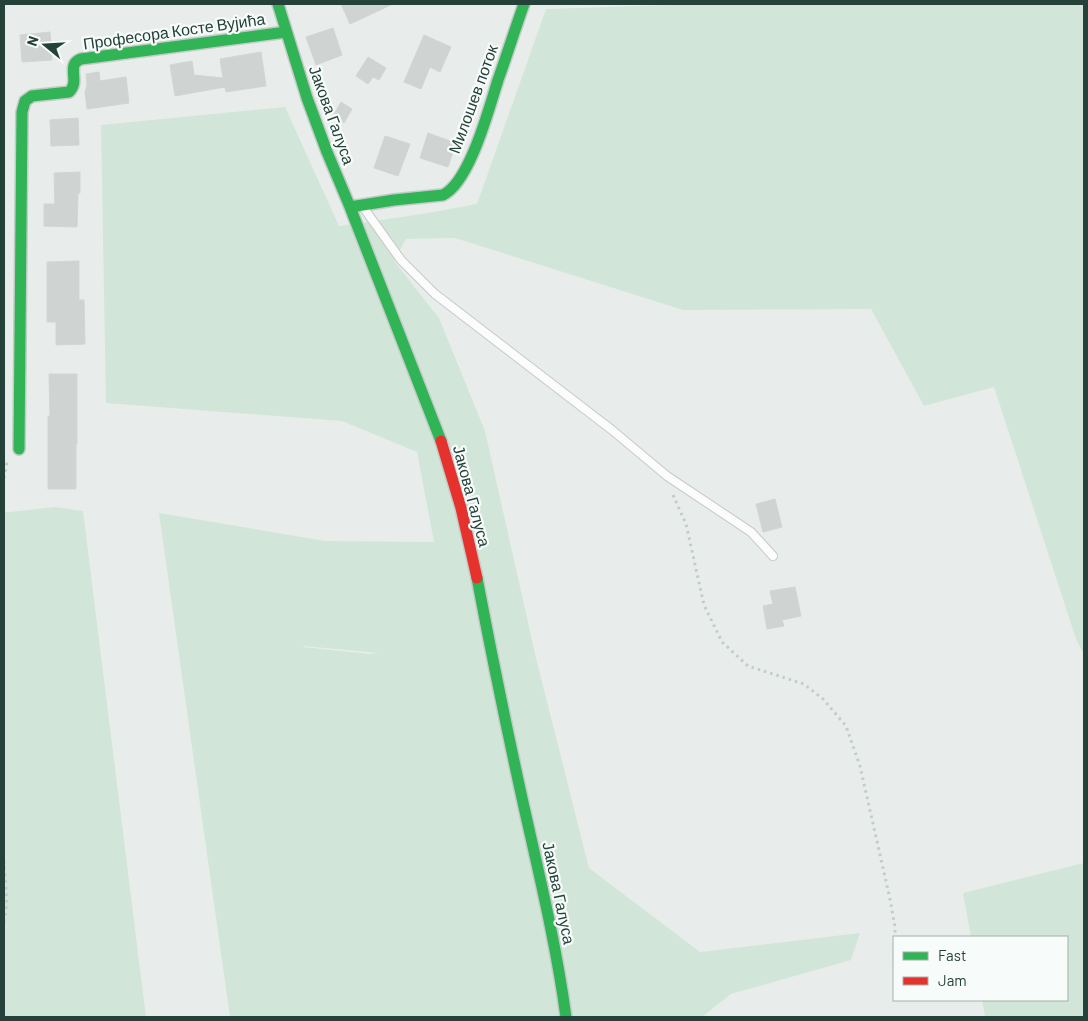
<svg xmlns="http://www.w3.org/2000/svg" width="1088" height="1021" viewBox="0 0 1088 1021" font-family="Barlow,sans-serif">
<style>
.green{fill:#d1e6d8;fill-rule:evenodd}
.building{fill:#cfd4d2;stroke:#d1d6d4}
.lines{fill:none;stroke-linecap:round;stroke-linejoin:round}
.lane-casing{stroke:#c5cac8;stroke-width:10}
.fast-casing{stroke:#c3cbc8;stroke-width:14}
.jam-casing{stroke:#c3cbc8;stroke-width:14}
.path{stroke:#c3ccca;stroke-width:3;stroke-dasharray:2.5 4;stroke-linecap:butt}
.lane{stroke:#fcfcfc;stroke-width:8}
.fast{stroke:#30b455;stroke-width:11}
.jam{stroke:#e5322d;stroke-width:11}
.labels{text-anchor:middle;stroke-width:4.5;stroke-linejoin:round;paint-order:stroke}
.street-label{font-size:16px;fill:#24423a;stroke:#f7fbf9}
</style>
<rect width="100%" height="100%" fill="#e8edeb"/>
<path class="green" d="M 699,4 L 1084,4 L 1084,655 L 1076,639 L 994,387 L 924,406 L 871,309 L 683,310 L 455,238 L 406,239 L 394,261 L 439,318 L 485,431 L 536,658 L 589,868 L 700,952 L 860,933 L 851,960 L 731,994 L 702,1017 L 230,1017 L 159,513 L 325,541 L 434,542 L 417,452 L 342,421 L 106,403 L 101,125 L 285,107 L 339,226 L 422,214 L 477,204 L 546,9 ZM 303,647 L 304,646 L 378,653 L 370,654 Z
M 55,507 L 83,511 L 146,1017 L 4,1017 L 4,512 L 10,512 Z
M 1084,863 L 1084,1017 L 985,1017 L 982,1000 L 1067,1000 L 1067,937 L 971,937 L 963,893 Z"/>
<path class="building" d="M 341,4 L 393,4 L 350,24 Z
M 333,28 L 342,55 L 316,65 L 306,37 Z
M 50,32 L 52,60 L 22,62 L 20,35 Z
M 424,35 L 451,47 L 440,72 L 430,67 L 421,89 L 404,82 Z
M 261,52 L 266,86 L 226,92 L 225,87 L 175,96 L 170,65 L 192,61 L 194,75 L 223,78 L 220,59 Z
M 368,57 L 386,68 L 379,80 L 373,77 L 368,84 L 356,76 Z
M 99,72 L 100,81 L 126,77 L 129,103 L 87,109 L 85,92 L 87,85 L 86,74 Z
M 341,102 L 352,109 L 344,123 L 333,116 Z
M 78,118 L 79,145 L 51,146 L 50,120 Z
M 428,133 L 456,143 L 448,167 L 420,158 Z
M 385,136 L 410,144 L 398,176 L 374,168 Z
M 80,172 L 80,193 L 78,193 L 77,227 L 44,226 L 44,204 L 55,204 L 54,173 Z
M 79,261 L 79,300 L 84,300 L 85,344 L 56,345 L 56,322 L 47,322 L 47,262 Z
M 49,374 L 77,374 L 77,444 L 76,444 L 76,489 L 48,489 L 48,416 L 50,416 Z
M 775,499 L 782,527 L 763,532 L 756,504 Z
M 795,587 L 801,616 L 782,620 L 784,626 L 767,629 L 763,606 L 773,604 L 770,591 Z"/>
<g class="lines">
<g class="lane-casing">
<path id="lane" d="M 363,207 L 401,260 L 435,294 L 612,430 L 667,476 L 751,532 L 773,556"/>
</g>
<g class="fast-casing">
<path id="fast" d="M 278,4 L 307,98 L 327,152 L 350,207 L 441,441
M 350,207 L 394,200 L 443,195 C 470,182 489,108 498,80 C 507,55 515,29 524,4
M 19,449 L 22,112 L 25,101 L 32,96 L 69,92 C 81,81 65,65 81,59 L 286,32
M 477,578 C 491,652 506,725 522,798 C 538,870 556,943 566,1017"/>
</g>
<g class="jam-casing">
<path id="jam" d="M 441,441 L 461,508 L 477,578"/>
</g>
<path class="path" d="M 4,478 L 7,462
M 673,495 L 686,524 L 704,605 L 722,642 L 748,666 L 804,684 L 823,699 L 846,726 L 860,766 L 890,899 L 895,927 L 895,937
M 4,861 C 5,880 9,902 4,921
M 894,966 L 894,950"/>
<use href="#lane" class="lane"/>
<use href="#fast" class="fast"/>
<use href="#jam" class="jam"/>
</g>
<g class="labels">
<g class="street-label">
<text transform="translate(174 31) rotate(-8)" y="6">Професора Косте Вујића</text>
<text transform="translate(473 99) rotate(-70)" y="6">Милошев поток</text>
<text transform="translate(332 115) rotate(70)" y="6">Јакова Галуса</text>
<text transform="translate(472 496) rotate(75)" y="6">Јакова Галуса</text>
<text transform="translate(559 893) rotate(78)" y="6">Јакова Галуса</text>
</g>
</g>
<rect width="1088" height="1021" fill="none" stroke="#24423a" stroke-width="10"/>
<rect x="893" y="936" width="175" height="65" fill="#f7fbf9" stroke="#a3b1ad"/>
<rect x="903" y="952" width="25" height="8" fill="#30b455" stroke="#a3b1ad"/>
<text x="938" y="961" font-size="15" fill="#24423a">Fast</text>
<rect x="903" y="977" width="25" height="8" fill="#e5322d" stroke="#a3b1ad"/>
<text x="938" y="986" font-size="15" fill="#24423a">Jam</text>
<g transform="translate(45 45) rotate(288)" stroke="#f7fbf9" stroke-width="4" paint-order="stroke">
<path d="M0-4L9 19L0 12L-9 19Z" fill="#24423a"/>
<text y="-8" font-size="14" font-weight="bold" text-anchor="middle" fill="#24423a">N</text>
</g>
</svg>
